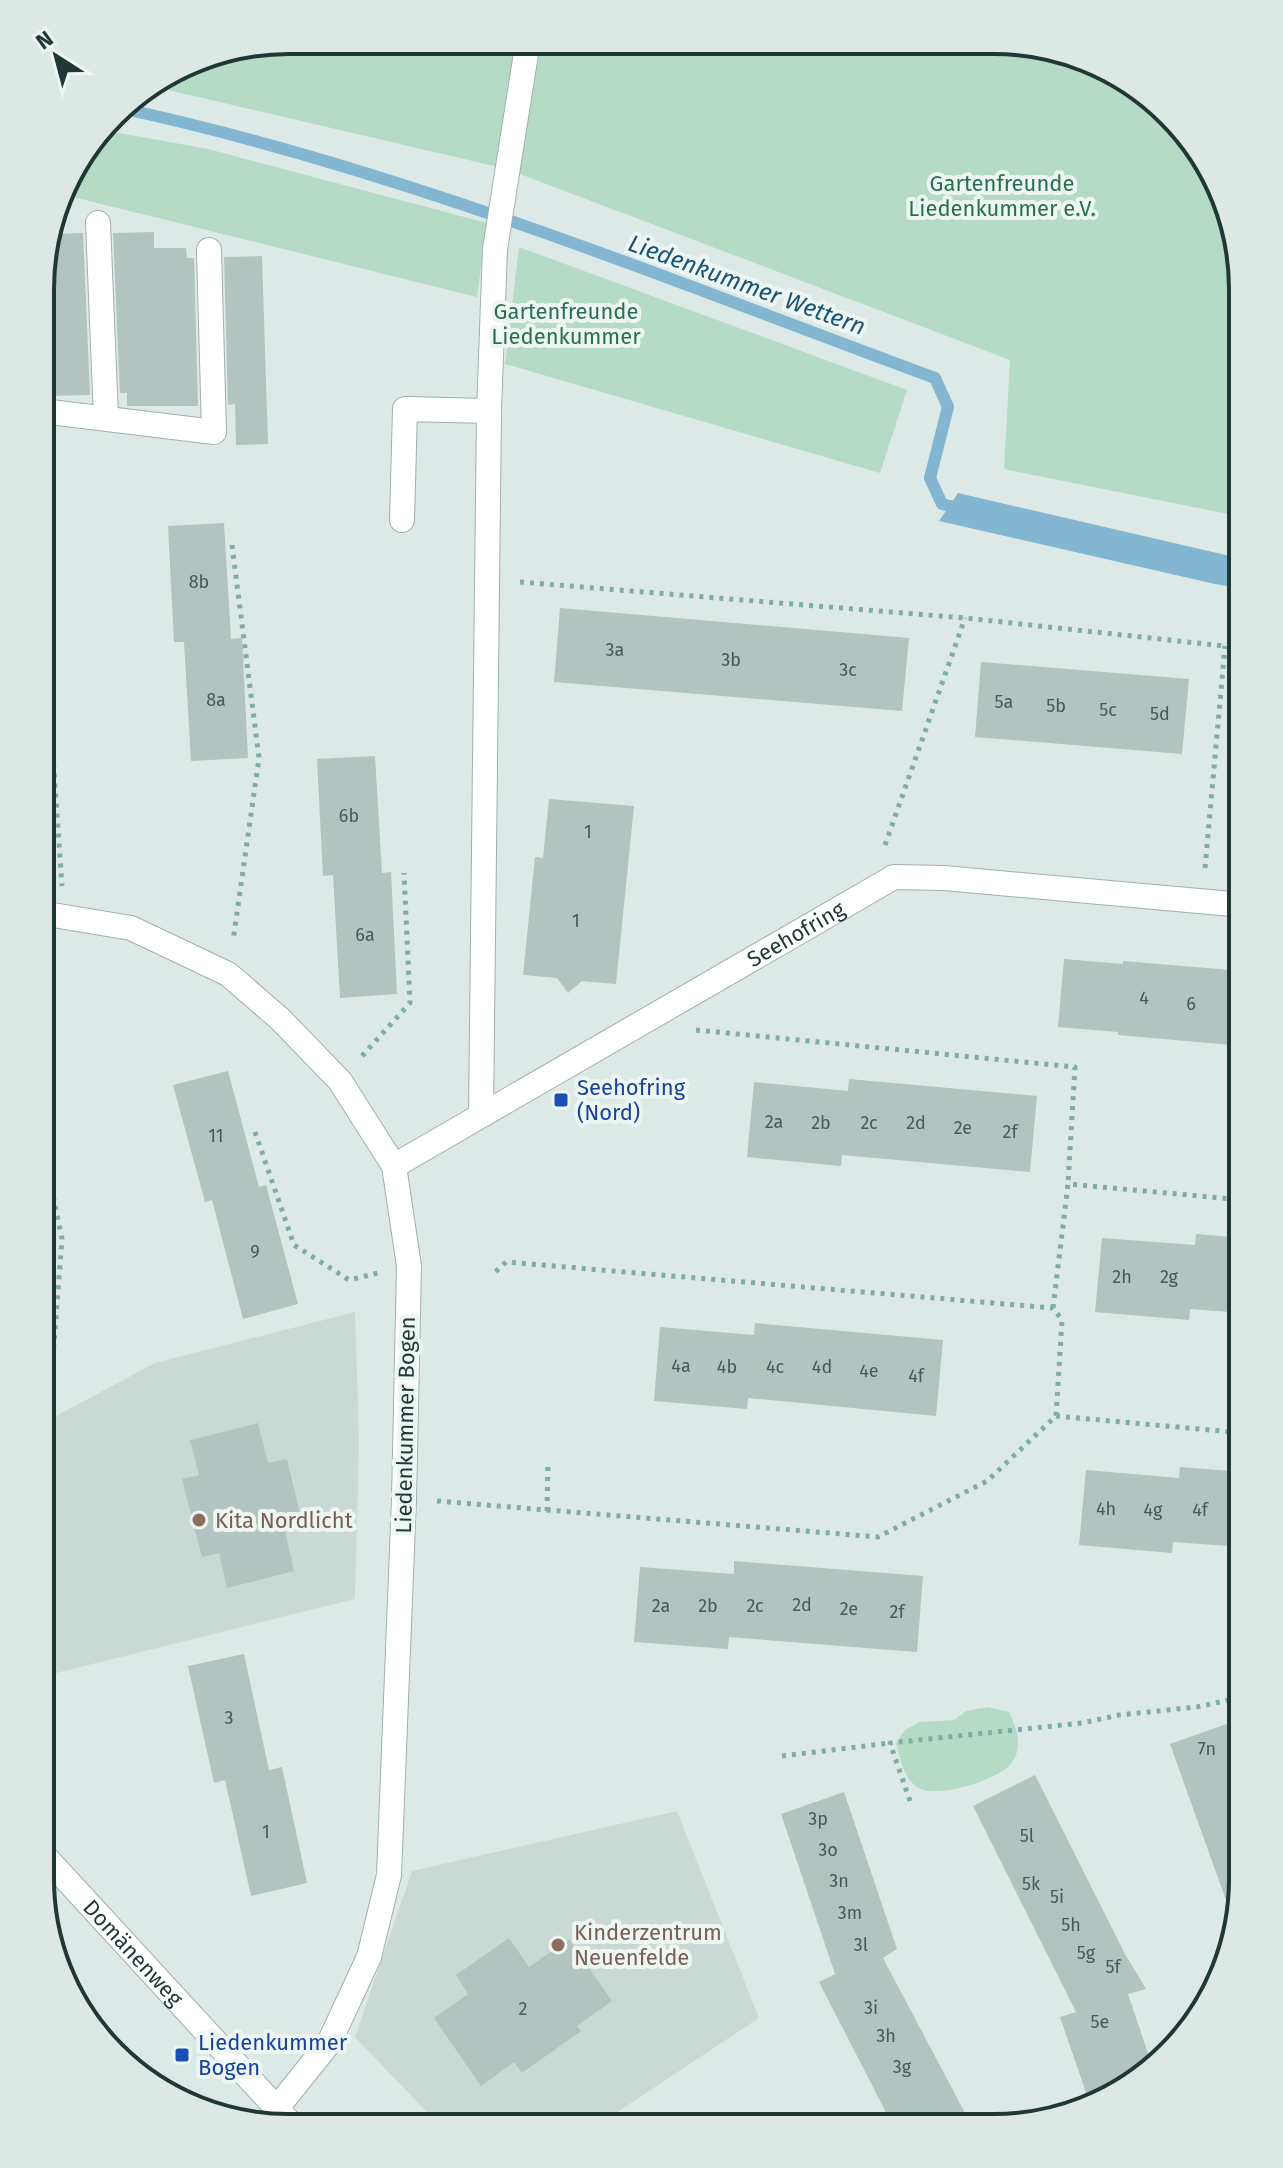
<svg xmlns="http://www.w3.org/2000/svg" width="1283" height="2168" viewBox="0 0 1283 2168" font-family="'Fira Sans',sans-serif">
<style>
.built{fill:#cbd9d5}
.green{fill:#b5dbc6}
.water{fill:#83b6d0}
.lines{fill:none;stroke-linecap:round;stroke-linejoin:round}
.stream{stroke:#83b6d0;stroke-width:12}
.building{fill:#b2c4bf}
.minor-casing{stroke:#a0b0ae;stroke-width:26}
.path{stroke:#7dada7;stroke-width:5;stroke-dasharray:4 6;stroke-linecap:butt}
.minor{stroke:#fff;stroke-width:24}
.transit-dot{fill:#1a4fb4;stroke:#edf6f3;stroke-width:3}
.education-dot{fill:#8d6e63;stroke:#edf6f3;stroke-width:3}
.labels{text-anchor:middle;stroke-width:8;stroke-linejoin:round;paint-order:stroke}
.number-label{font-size:18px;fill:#445b58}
.park-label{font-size:22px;fill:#296f51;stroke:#edf6f3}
.street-label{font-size:22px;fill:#1f3836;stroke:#edf6f3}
.transit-label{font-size:22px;fill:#164399;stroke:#edf6f3;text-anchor:start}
.education-label{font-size:22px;fill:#785e54;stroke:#edf6f3;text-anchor:start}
.water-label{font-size:24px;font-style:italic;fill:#195474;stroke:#edf6f3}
.rim{fill:none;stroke:#1f3836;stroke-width:4}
</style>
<rect width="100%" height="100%" fill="#dde9e6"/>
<path class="built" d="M 355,1312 L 359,1440 L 355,1599 L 40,1677 L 41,1424 L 155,1363 Z
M 677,1811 L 759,2018 L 595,2127 L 440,2126 L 355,2037 L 412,1871 Z"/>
<path class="green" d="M 289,40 L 1027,42 L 1146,92 L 1224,194 L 1243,289 L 1243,517 L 1004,469 L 1010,360 L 507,169 L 151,86 L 194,59 Z
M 103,130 L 208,149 L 487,223 L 477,297 L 61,194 L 66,178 Z
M 519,247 L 907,390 L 880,473 L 505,364 Z
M 988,1707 L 1009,1712 C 1017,1728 1024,1749 1010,1765 C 996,1780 935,1800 917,1787 C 903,1777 900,1758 896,1743 L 905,1730 L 920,1722 L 954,1720 L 966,1711 Z"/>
<path class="water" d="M 958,493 L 1243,559 L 1243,589 L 1215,584 L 939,521 Z"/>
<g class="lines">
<path class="stream" d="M 120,108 C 400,168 667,279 935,378 L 948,407 L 930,478 L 942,504 L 962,509"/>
</g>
<path class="building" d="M 154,232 L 154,248 L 186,248 L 187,258 L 194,258 L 198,406 L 127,406 L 127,393 L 120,393 L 113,233 Z
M 83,233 L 90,395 L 50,396 L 50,390 L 42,390 L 42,257 L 49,234 Z
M 262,256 L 268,444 L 236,445 L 235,404 L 228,405 L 224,257 Z
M 224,523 L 231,639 L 242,638 L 248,758 L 191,761 L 184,642 L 174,642 L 168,526 Z
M 560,608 L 909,638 L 902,711 L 554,682 Z
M 981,662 L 1189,679 L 1182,754 L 975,737 Z
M 375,756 L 382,873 L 391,872 L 397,994 L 340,998 L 333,875 L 323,876 L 317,759 Z
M 549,799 L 634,806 L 616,984 L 582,981 L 568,993 L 557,978 L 523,975 L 535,857 L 543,858 Z
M 1064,959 L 1123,964 L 1123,961 L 1243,971 L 1243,1046 L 1118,1035 L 1118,1032 L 1058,1027 Z
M 228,1071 L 259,1187 L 266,1185 L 298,1304 L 243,1319 L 212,1200 L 205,1202 L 173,1085 Z
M 849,1079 L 1037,1096 L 1030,1172 L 842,1155 L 841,1166 L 747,1157 L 754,1082 L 848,1091 Z
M 1196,1234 L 1243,1238 L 1243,1313 L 1190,1309 L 1189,1320 L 1095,1312 L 1102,1238 L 1195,1245 Z
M 755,1323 L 943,1340 L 936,1416 L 748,1398 L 747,1409 L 654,1401 L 660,1327 L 754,1335 Z
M 258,1423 L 268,1463 L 287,1459 L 303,1526 L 285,1531 L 294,1571 L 227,1588 L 219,1553 L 202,1557 L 182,1479 L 199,1475 L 190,1440 Z
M 1180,1467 L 1243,1472 L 1243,1547 L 1173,1542 L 1172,1553 L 1079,1545 L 1086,1470 L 1179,1478 Z
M 734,1561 L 923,1576 L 917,1652 L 729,1637 L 728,1649 L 634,1642 L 640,1567 L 734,1574 Z
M 244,1654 L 269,1770 L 282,1767 L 307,1883 L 251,1896 L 225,1780 L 214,1783 L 188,1666 Z
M 1235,1721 L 1242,1743 L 1242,1896 L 1236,1928 L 1170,1744 Z
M 1035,1775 L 1124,1952 L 1146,1989 L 1128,1994 L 1151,2062 L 1091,2107 L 1060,2017 L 1076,2012 L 973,1806 Z
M 844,1792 L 897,1949 L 883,1958 L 973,2128 L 894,2128 L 819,1982 L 835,1974 L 781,1814 Z
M 509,1938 L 529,1967 L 569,1939 L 612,2001 L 577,2026 L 581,2031 L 522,2073 L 514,2062 L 481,2086 L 434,2018 L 468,1994 L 456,1975 Z"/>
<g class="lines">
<g class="minor-casing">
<g id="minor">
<path d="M 98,223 L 106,418"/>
<path d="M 42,411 L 214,432 L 209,250"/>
<path d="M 402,520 L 405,409 L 489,411"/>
<path d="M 41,913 L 131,928 L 228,974 L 280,1019 L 340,1081 L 394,1166 L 409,1266 L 404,1499 L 389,1875 L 369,1957 L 329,2043 L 276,2109"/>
<path d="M 481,1115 L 489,411 L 495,249 L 528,41"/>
<path id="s1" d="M 394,1166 L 894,877 L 944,878 L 1243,905"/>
<path id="s2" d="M 40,1851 L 293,2126"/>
</g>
</g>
<path class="path" d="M 47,444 L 51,579 L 48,685 L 62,886
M 232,545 L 259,758 L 233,941
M 520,582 L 965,618 L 1243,648
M 885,845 L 965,618
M 1205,868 L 1225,646
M 41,987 L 47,1166 L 62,1239 L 51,1383
M 696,1030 L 1075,1067 L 1068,1184
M 362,1056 L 410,1003 L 404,873
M 255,1132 L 294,1245 L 349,1280 L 378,1273
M 1053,1308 L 1068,1184 L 1243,1200
M 1056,1416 L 1243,1433
M 437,1501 L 878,1537 L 987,1481 L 1056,1416 L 1062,1320 L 1053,1308 L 506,1262 L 492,1275
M 547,1511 L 548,1462
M 782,1756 L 890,1743
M 910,1801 L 890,1743 L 1082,1723 L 1119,1715 L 1197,1707 L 1242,1697"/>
<use href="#minor" class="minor"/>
</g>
<g class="transit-dot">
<rect x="553" y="1092" width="16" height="16" rx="4"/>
<rect x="174" y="2047" width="16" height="16" rx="4"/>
</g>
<g class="education-dot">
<circle cx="199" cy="1520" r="8"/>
<circle cx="558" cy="1945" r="8"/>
</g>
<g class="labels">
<g class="number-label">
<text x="199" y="588">8b</text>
<text x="615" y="656">3a</text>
<text x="731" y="666">3b</text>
<text x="848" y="676">3c</text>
<text x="216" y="706">8a</text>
<text x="1004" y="708">5a</text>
<text x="1056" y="712">5b</text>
<text x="1108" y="716">5c</text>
<text x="1160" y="720">5d</text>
<text x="349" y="822">6b</text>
<text x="588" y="838">1</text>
<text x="576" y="927">1</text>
<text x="365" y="941">6a</text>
<text x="1144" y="1004">4</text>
<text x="1191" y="1010">6</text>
<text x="774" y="1128">2a</text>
<text x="821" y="1129">2b</text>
<text x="869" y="1129">2c</text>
<text x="916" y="1129">2d</text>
<text x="963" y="1134">2e</text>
<text x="1010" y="1138">2f</text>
<text x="216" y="1142">11</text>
<text x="255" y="1258">9</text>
<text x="1122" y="1283">2h</text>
<text x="1169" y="1283">2g</text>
<text x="681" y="1372">4a</text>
<text x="727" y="1373">4b</text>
<text x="775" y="1373">4c</text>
<text x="822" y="1373">4d</text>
<text x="869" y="1377">4e</text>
<text x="916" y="1382">4f</text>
<text x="1106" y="1515">4h</text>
<text x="1153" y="1516">4g</text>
<text x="1200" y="1516">4f</text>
<text x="802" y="1611">2d</text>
<text x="661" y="1612">2a</text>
<text x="708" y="1612">2b</text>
<text x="755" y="1612">2c</text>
<text x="849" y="1615">2e</text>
<text x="897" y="1618">2f</text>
<text x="229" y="1724">3</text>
<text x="1207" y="1755">7n</text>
<text x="818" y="1825">3p</text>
<text x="266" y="1838">1</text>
<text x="1027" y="1842">5l</text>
<text x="828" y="1856">3o</text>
<text x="839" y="1887">3n</text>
<text x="1031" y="1890">5k</text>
<text x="1057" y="1903">5i</text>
<text x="850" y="1919">3m</text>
<text x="1071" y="1931">5h</text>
<text x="861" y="1951">3l</text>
<text x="1086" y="1959">5g</text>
<text x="1113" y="1973">5f</text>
<text x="871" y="2014">3i</text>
<text x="523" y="2015">2</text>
<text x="1100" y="2028">5e</text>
<text x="886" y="2042">3h</text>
<text x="902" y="2073">3g</text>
</g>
<g class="park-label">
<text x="1002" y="191">Gartenfreunde<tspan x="1002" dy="25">Liedenkummer e.V.</tspan></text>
<text x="566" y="319">Gartenfreunde<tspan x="566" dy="25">Liedenkummer</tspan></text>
</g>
<g class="street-label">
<text dy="8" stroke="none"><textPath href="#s1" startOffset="464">Seehofring</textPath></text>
<text transform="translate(405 1425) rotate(-89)" y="8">Liedenkummer Bogen</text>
<text dy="8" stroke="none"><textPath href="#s2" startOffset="138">Domänenweg</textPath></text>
</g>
<g class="transit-label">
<text x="577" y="1095">Seehofring<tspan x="577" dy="25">(Nord)</tspan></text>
<text x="198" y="2050">Liedenkummer<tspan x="198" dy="25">Bogen</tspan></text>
</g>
<g class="education-label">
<text x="215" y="1528">Kita Nordlicht</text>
<text x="574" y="1940">Kinderzentrum<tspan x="574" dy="25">Neuenfelde</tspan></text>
</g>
<g class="water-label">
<text transform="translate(747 285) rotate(20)" y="8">Liedenkummer Wettern</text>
</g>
</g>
<path d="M0 0H1283V2168H0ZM289 54H994A235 235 0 0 1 1229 289V1879A235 235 0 0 1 994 2114H289A235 235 0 0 1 54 1879V289A235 235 0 0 1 289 54Z" fill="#dde7e4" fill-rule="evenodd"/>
<path class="rim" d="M289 54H994A235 235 0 0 1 1229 289V1879A235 235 0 0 1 994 2114H289A235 235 0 0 1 54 1879V289A235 235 0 0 1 289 54Z"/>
<g transform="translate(56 56) rotate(324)" stroke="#edf6f3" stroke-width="6" paint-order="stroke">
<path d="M0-6L14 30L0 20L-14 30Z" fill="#1f3836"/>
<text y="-12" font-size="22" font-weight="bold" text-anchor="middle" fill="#1f3836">N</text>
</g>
</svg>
